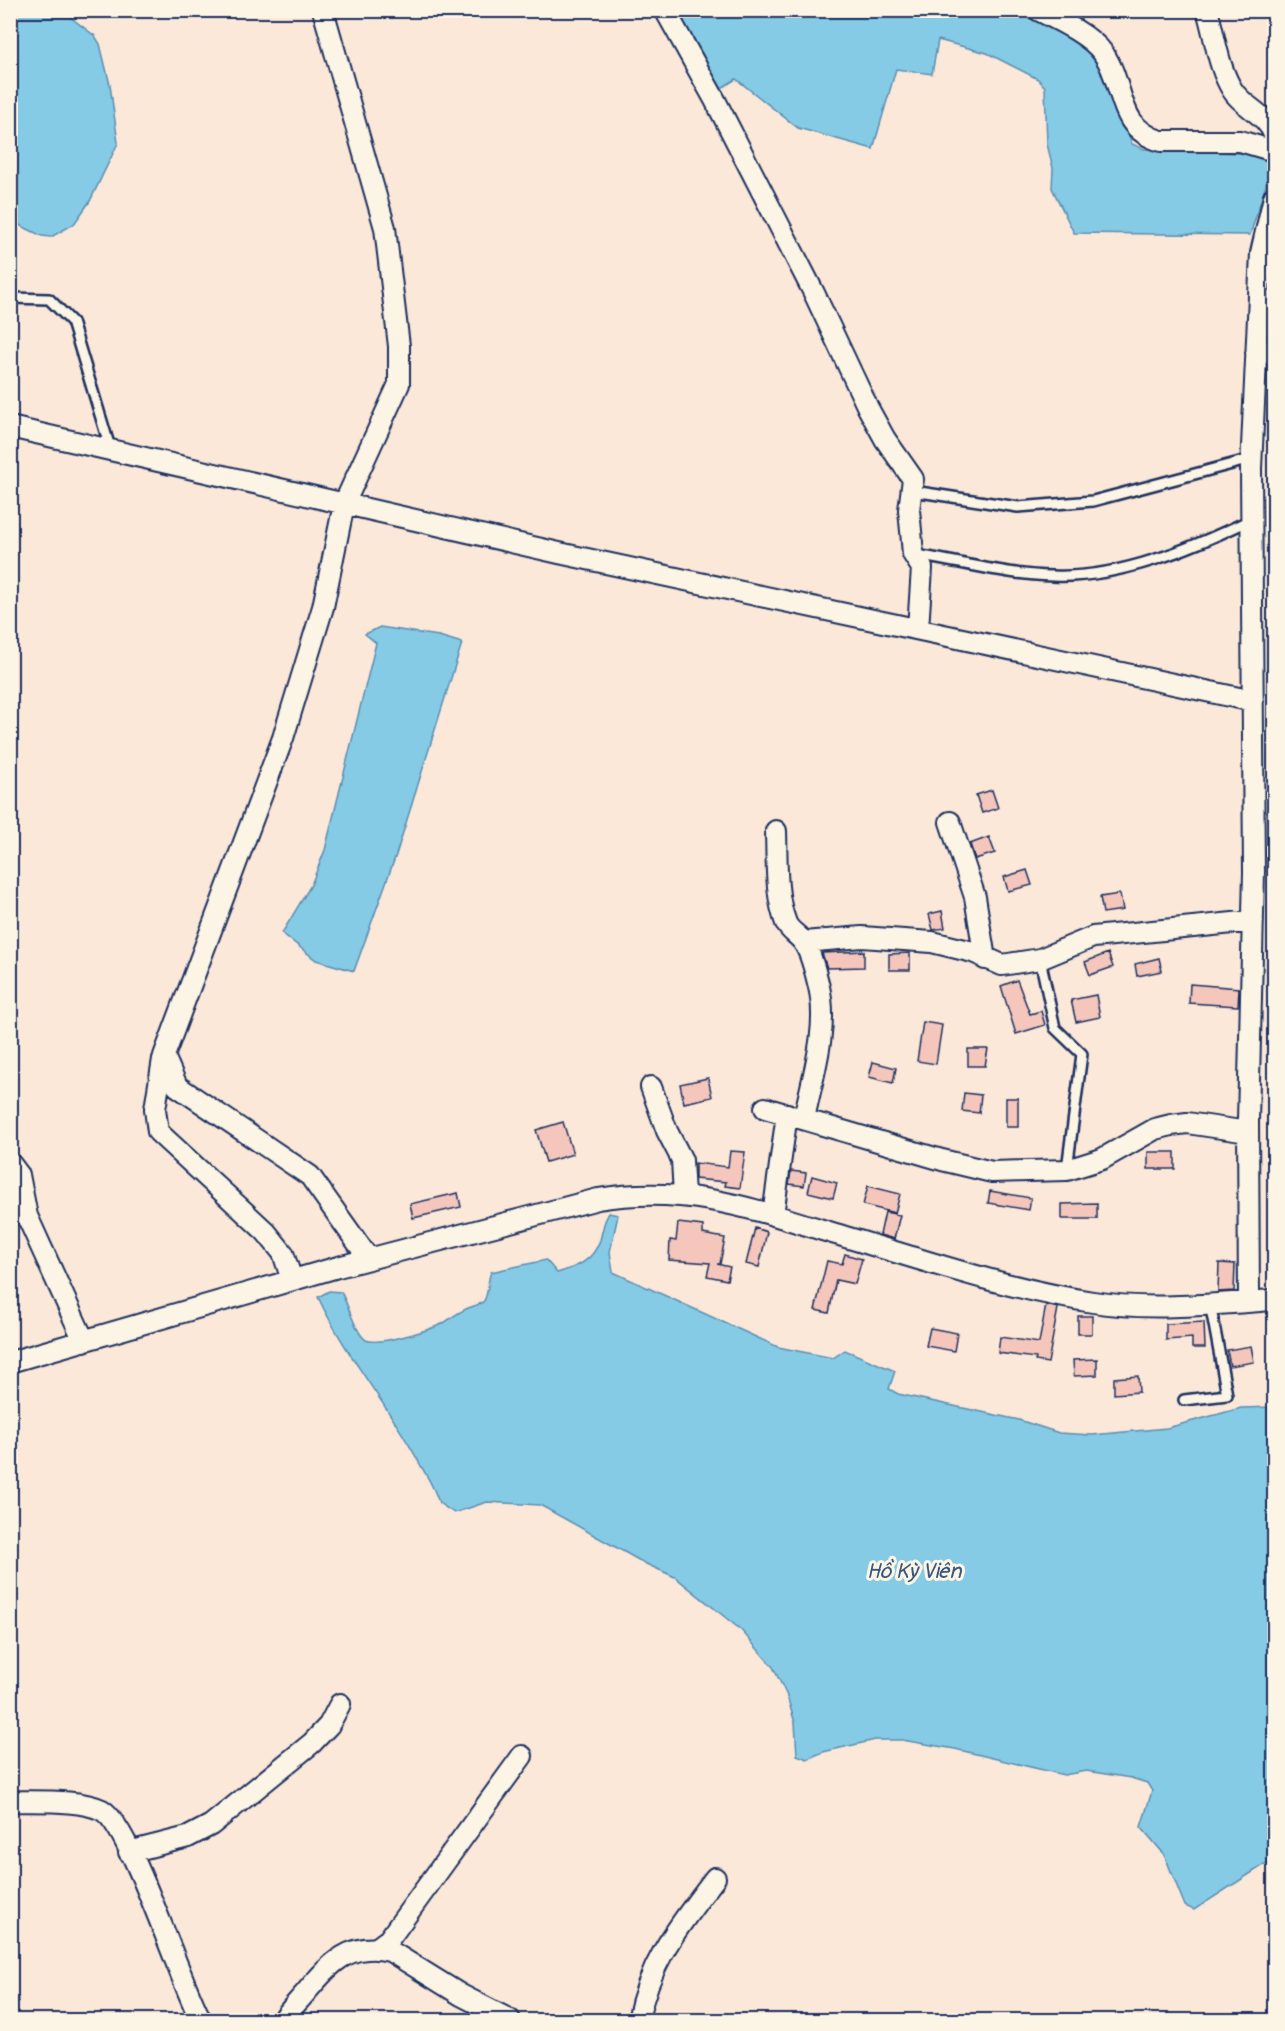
<svg xmlns="http://www.w3.org/2000/svg" width="1285" height="2031" viewBox="0 0 1285 2031" font-family="Pangolin,sans-serif">
<style>
.water{fill:#85cbe6;stroke:#5b8db0;stroke-width:1.5}
.building{fill:#f5c7bc;stroke:#1b2f5e;stroke-width:1.5}
.lines{fill:none;stroke-linecap:round;stroke-linejoin:round}
.lane-casing{stroke:#1b2f5e;stroke-width:14}
.street-casing{stroke:#1b2f5e;stroke-width:24}
.lane{stroke:#fcf5e5;stroke-width:9}
.street{stroke:#fcf5e5;stroke-width:20}
.labels{text-anchor:middle;stroke-width:6;stroke-linejoin:round;paint-order:stroke}
.water-label{font-size:21px;font-style:italic;fill:#365680;stroke:#fcf5e5}
</style>
<rect width="100%" height="100%" fill="#fbe8d9"/>
<filter id="ink" filterUnits="userSpaceOnUse"><feTurbulence type="fractalNoise" baseFrequency=".0167" numOctaves="2"/><feDisplacementMap in="SourceGraphic" scale="12" xChannelSelector="R" yChannelSelector="G"/><feConvolveMatrix kernelMatrix="1 2 1 2 8 2 1 2 1" color-interpolation-filters="sRGB"/></filter>
<g filter="url(#ink)">
<path class="water" d="M 11,10 L 62,11 L 95,36 L 100,44 L 110,85 L 118,143 L 90,201 L 74,224 L 51,237 L 42,236 L 11,221 Z
M 673,11 L 1019,11 L 1084,44 L 1104,72 L 1132,144 L 1144,149 L 1259,154 L 1270,160 L 1272,166 L 1250,235 L 1074,233 L 1052,188 L 1053,168 L 1047,144 L 1045,87 L 1038,79 L 987,53 L 938,40 L 932,74 L 896,69 L 873,149 L 798,128 L 736,79 L 717,91 Z
M 380,627 L 439,636 L 462,643 L 396,855 L 354,971 L 316,960 L 282,933 L 311,885 L 325,850 L 376,643 L 365,634 Z
M 609,1213 L 618,1215 L 610,1252 L 613,1272 L 778,1347 L 833,1358 L 845,1350 L 895,1371 L 889,1389 L 898,1394 L 1019,1420 L 1059,1433 L 1092,1435 L 1167,1428 L 1241,1408 L 1274,1407 L 1274,1862 L 1262,1866 L 1194,1910 L 1185,1906 L 1164,1854 L 1141,1827 L 1152,1791 L 1147,1783 L 1131,1778 L 1086,1771 L 1064,1775 L 955,1749 L 902,1740 L 875,1740 L 823,1752 L 807,1759 L 797,1755 L 795,1723 L 787,1696 L 773,1667 L 741,1630 L 675,1577 L 644,1563 L 540,1505 L 487,1502 L 454,1513 L 439,1503 C 435,1489 428,1478 421,1466 C 390,1407 346,1357 318,1297 L 329,1291 L 341,1292 C 348,1304 356,1334 366,1340 C 378,1346 429,1330 442,1324 C 450,1319 457,1313 466,1309 C 471,1306 478,1306 483,1302 C 489,1296 487,1280 491,1272 L 546,1260 L 557,1273 C 577,1267 593,1261 600,1240 C 603,1230 603,1222 609,1213 Z"/>
<path class="building" d="M 992,790 L 998,808 L 982,813 L 976,795 Z
M 989,837 L 995,853 L 975,859 L 970,844 Z
M 1027,870 L 1032,885 L 1008,891 L 1004,877 Z
M 1120,894 L 1123,910 L 1103,913 L 1100,897 Z
M 942,911 L 945,928 L 933,930 L 929,914 Z
M 864,951 L 864,967 L 827,968 L 822,953 Z
M 910,953 L 910,970 L 889,970 L 889,954 Z
M 1108,953 L 1113,967 L 1090,975 L 1085,962 Z
M 1159,958 L 1162,971 L 1137,976 L 1135,964 Z
M 1017,980 L 1030,1014 L 1041,1011 L 1045,1025 L 1016,1034 L 1001,986 Z
M 1190,984 L 1239,988 L 1238,1006 L 1189,1003 Z
M 1096,995 L 1100,1017 L 1076,1022 L 1071,1000 Z
M 923,1022 L 942,1025 L 936,1064 L 917,1061 Z
M 968,1049 L 988,1049 L 985,1066 L 968,1066 Z
M 873,1062 L 896,1068 L 893,1083 L 869,1077 Z
M 708,1078 L 712,1097 L 684,1103 L 680,1084 Z
M 964,1093 L 981,1095 L 979,1113 L 962,1111 Z
M 1006,1098 L 1018,1098 L 1018,1127 L 1006,1127 Z
M 563,1122 L 573,1154 L 546,1162 L 536,1130 Z
M 730,1151 L 745,1152 L 740,1188 L 725,1186 L 726,1182 L 695,1179 L 695,1163 L 728,1167 Z
M 1148,1152 L 1175,1152 L 1175,1169 L 1148,1169 Z
M 791,1171 L 806,1173 L 804,1186 L 789,1184 Z
M 812,1176 L 837,1183 L 833,1198 L 808,1192 Z
M 868,1186 L 900,1194 L 895,1213 L 863,1205 Z
M 990,1191 L 1031,1198 L 1029,1210 L 988,1203 Z
M 458,1193 L 461,1207 L 413,1218 L 410,1204 Z
M 1097,1203 L 1097,1219 L 1062,1219 L 1062,1204 Z
M 885,1212 L 900,1215 L 894,1239 L 880,1235 Z
M 678,1223 L 703,1226 L 703,1234 L 725,1238 L 720,1264 L 717,1264 L 730,1267 L 727,1280 L 707,1276 L 710,1263 L 669,1260 L 670,1240 L 676,1241 Z
M 755,1228 L 767,1232 L 759,1267 L 746,1264 Z
M 845,1254 L 862,1259 L 855,1284 L 836,1280 L 829,1313 L 815,1310 L 827,1261 L 842,1264 Z
M 1219,1263 L 1235,1264 L 1234,1291 L 1218,1292 Z
M 1046,1305 L 1058,1308 L 1048,1363 L 1035,1361 L 1036,1358 L 998,1353 L 1000,1337 L 1039,1343 Z
M 1078,1316 L 1092,1316 L 1092,1334 L 1078,1334 Z
M 1204,1322 L 1205,1348 L 1192,1348 L 1192,1338 L 1166,1340 L 1166,1324 Z
M 930,1328 L 957,1333 L 954,1351 L 926,1346 Z
M 1251,1346 L 1254,1362 L 1230,1366 L 1227,1350 Z
M 1097,1359 L 1097,1375 L 1074,1376 L 1073,1360 Z
M 1138,1376 L 1139,1392 L 1114,1394 L 1114,1378 Z"/>
<g class="lines">
<g class="lane-casing">
<path id="lane" d="M 10,298 L 49,299 L 72,322 L 111,451
M 913,491 L 1018,507 L 1093,501 L 1251,459
M 916,555 C 961,562 1007,575 1053,576 C 1119,579 1192,548 1250,520
M 1040,959 L 1055,1028 L 1082,1054 L 1067,1169
M 1184,1400 L 1227,1395 L 1210,1303"/>
</g>
<g class="street-casing">
<path id="street" d="M 323,10 L 385,228 L 399,346 L 399,384 L 344,504 L 323,607 L 283,738 L 164,1056 L 177,1086 L 310,1176 L 369,1259
M 665,10 L 715,100 L 814,293 L 868,408 L 885,439 L 913,479 L 909,510 L 911,531 L 913,554 L 922,568 L 918,629
M 1038,10 C 1058,20 1090,35 1103,53 C 1126,85 1115,128 1161,141 L 1240,141 L 1274,151
M 1207,10 C 1215,36 1218,68 1233,91 C 1243,107 1268,115 1274,135
M 1256,353 L 1274,352
M 10,427 L 559,553 L 1253,701
M 950,822 L 975,897 L 985,959
M 776,831 C 777,860 775,895 786,923 C 790,932 799,935 804,943 C 811,953 816,974 819,987 C 829,1029 812,1078 804,1119
M 804,942 L 862,937 L 932,942 L 973,952 L 1002,965 L 1040,959 L 1093,937 L 1253,921
M 163,1059 L 155,1109 L 158,1132 L 266,1232 L 283,1253 L 292,1280
M 651,1087 L 667,1131 L 682,1160 L 684,1195
M 765,1108 L 942,1160 L 992,1172 L 1067,1170 L 1102,1159 L 1155,1129 L 1171,1125 L 1187,1123 L 1248,1132
M 10,1163 L 19,1175 L 27,1216 L 84,1341
M 773,1215 L 787,1114
M 1249,1301 L 1248,1121 L 1254,872 L 1251,468 L 1261,253 L 1274,197
M 10,1362 L 338,1267 L 598,1199 C 684,1185 748,1207 829,1232 C 914,1257 1006,1289 1093,1302 C 1149,1311 1218,1304 1274,1300
M 10,1801 C 36,1802 80,1799 102,1810 C 131,1826 180,1983 201,2020
M 129,1852 L 188,1837 L 211,1825 L 312,1743 L 329,1725 L 340,1704
M 377,1948 L 389,1939 L 522,1756
M 283,2020 C 289,2010 299,2001 307,1991 C 331,1963 350,1941 390,1951 L 461,1995 L 510,2020
M 638,2020 C 650,1960 679,1926 715,1878"/>
</g>
<use href="#lane" class="lane"/>
<use href="#street" class="street"/>
</g>
</g>
<g class="labels">
<g class="water-label">
<text x="914" y="1578">Hồ Kỳ Viên</text>
</g>
</g>
<rect width="1285" height="2031" fill="none" stroke="#fcf5e5" stroke-width="36"/>
<rect x="18" y="18" width="1249" height="1995" fill="none" stroke="#1b2f5e" stroke-width="2" filter="url(#ink)"/>
</svg>
